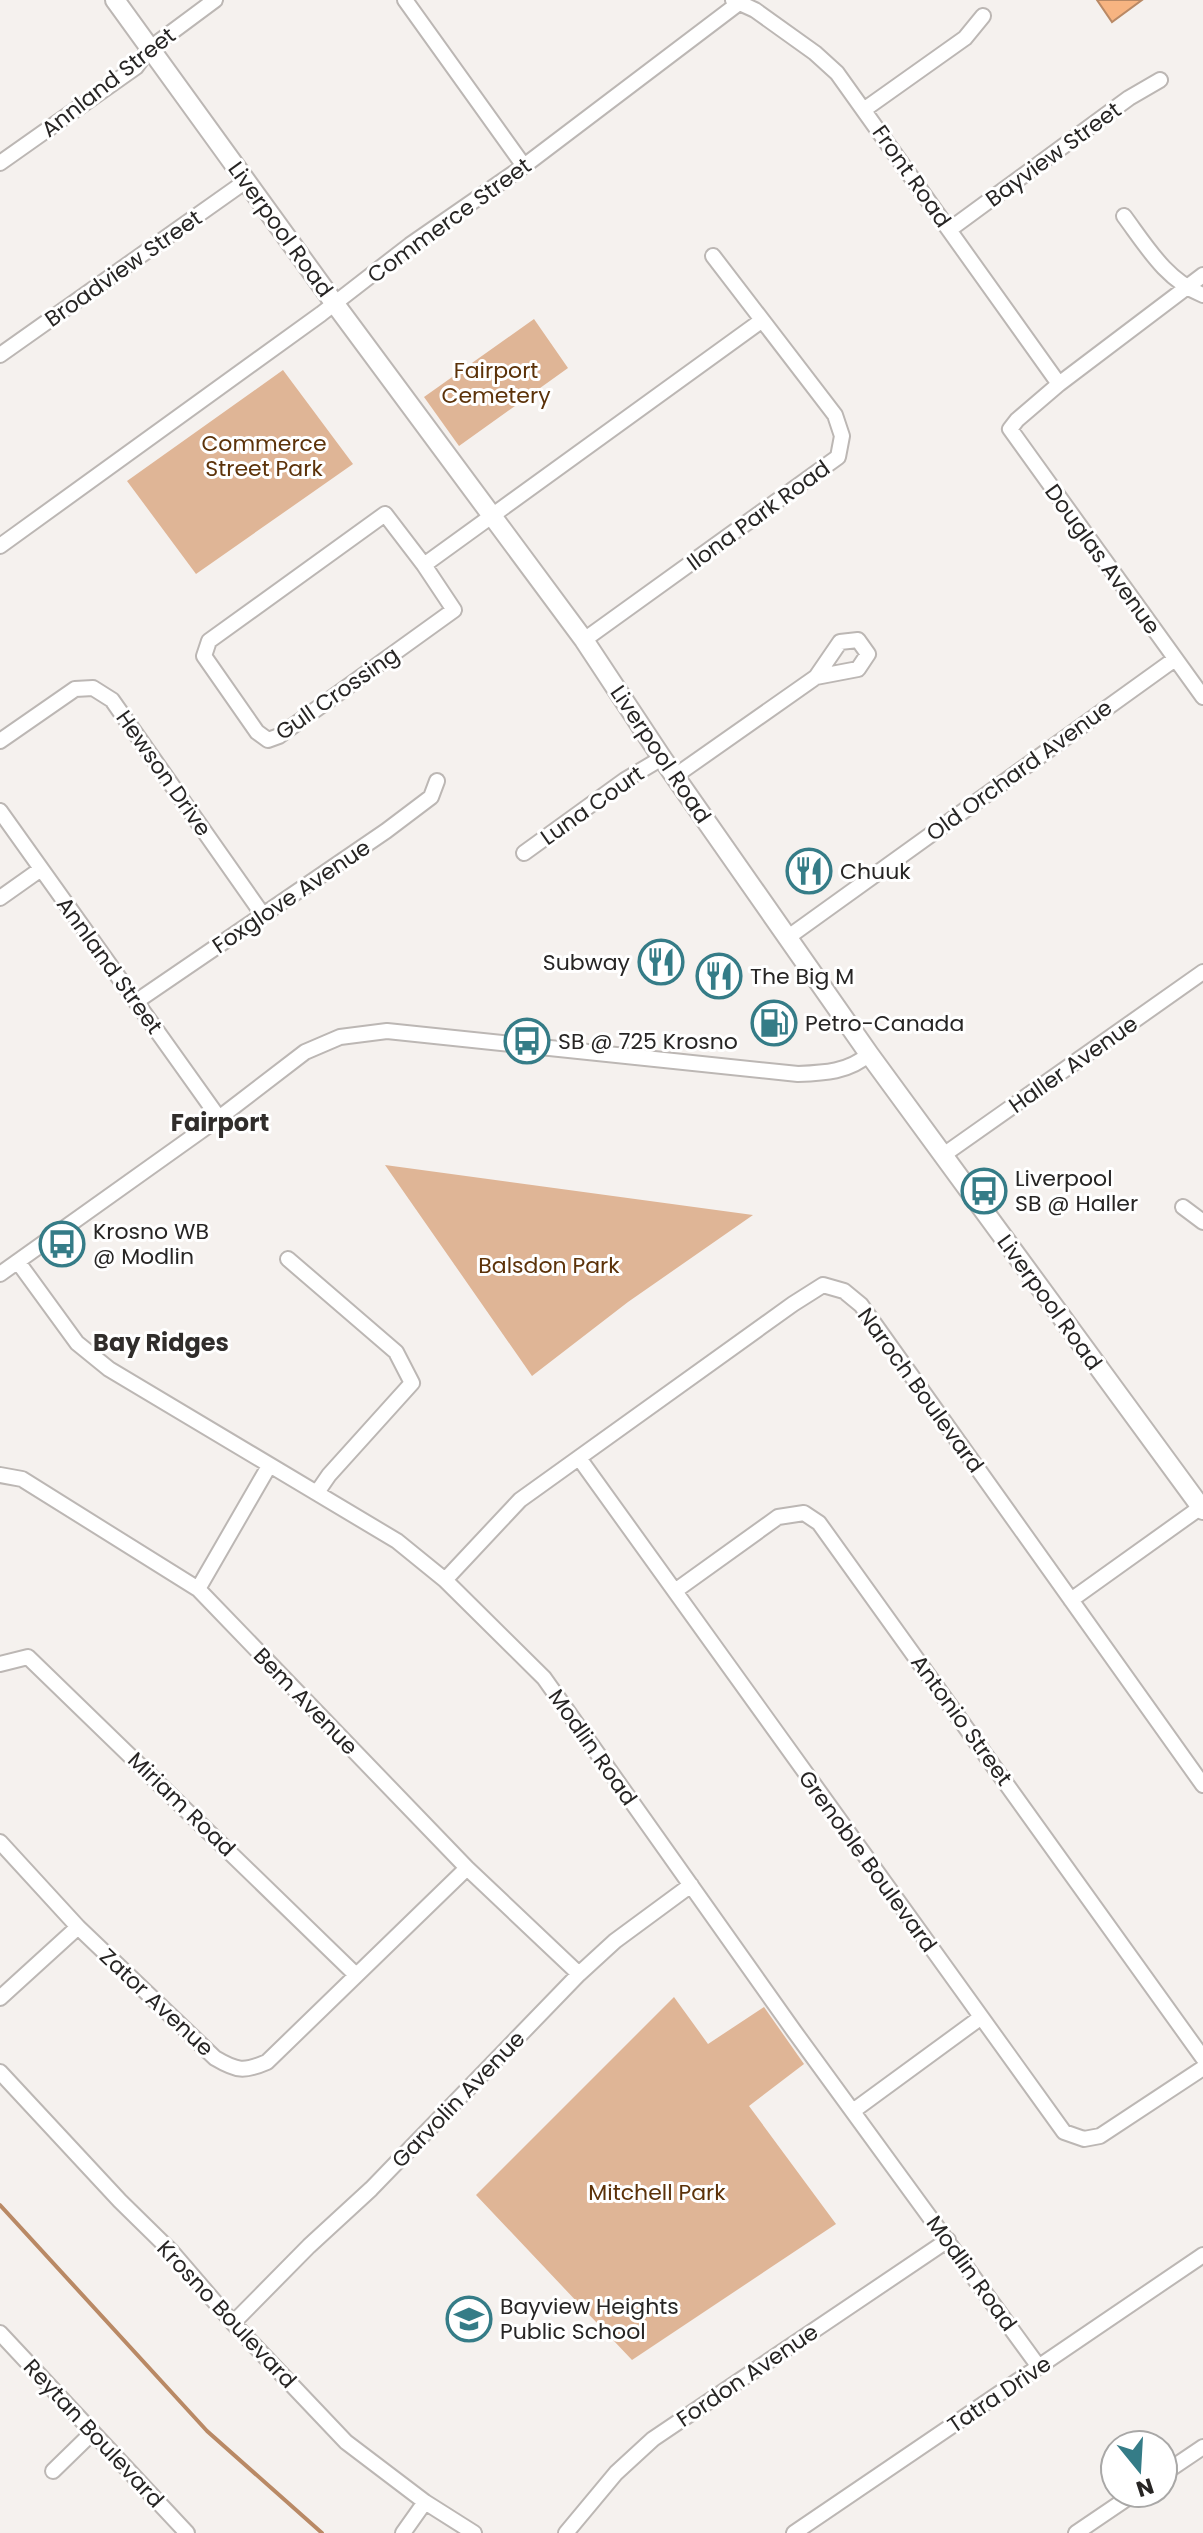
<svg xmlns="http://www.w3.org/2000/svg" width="1203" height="2533" viewBox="0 0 1203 2533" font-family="Poppins,sans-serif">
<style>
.green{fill:#dfb596}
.water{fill:#f7b481;stroke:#b98965;stroke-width:2}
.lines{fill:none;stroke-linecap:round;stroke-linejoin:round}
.stream{stroke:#b98965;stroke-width:4}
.minor-casing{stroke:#bcb7b4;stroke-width:18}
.tertiary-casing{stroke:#bcb7b4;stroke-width:22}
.minor{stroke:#fff;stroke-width:14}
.tertiary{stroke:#fff;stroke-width:18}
.labels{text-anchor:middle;stroke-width:6;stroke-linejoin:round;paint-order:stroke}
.street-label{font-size:22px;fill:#272524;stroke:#fff}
.park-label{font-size:22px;fill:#5c3209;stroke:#fff}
.poi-label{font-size:22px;fill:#272524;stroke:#fff;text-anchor:start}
.neighbourhood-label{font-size:24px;font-weight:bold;fill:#302d2b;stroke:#fff}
</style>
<rect width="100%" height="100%" fill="#f5f1ee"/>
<path class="green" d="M 534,319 L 568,368 L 459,446 L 424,397 Z
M 283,370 L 353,464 L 196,574 L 127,481 Z
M 385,1165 L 753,1215 L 628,1302 L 532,1376 Z
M 674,1997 L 708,2044 L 764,2007 L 804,2064 L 749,2106 L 836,2224 L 632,2360 L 476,2195 Z"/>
<path class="water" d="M 1097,0 L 1142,0 L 1112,22 Z"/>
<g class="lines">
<path class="stream" d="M 0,2205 L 207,2431 L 322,2533"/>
<g class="minor-casing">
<path id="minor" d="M 405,0 L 524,166
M 733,0 L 755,10 L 815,53 L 837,73 L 1059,384
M 865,109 L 965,38 L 983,16
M 0,163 L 136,67 L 149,49 L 215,0
M 1124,216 C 1147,247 1166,280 1203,295
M 949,230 L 1129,98 L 1160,80
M 1203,275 L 1059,384 L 1017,420 L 1010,429 L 1203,697
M 0,355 L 246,181
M 0,546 L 321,314 L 410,245 L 524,166 L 739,3
M 424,565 L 385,514 L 209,641 L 204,656 L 257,732 L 268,740 L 279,736 L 454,610 L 424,565 L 761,321
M 584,640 L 838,457 L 842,436 L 835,415 L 713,256
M 0,741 L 75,689 L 93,688 L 112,700 L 263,915
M 675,776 L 816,677 L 840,642 L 858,640 L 868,654 L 858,669 L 816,677
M 0,811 L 219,1118
M 524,853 L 625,780 L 662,758
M 0,898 L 41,869
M 787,938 L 1175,659
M 137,1001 L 386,831 L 431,797 L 437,781
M 942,1156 L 1203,972
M 1183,1207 L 1203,1222
M 288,1259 L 396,1352 L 412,1383 L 329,1475 L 318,1491
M 18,1262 L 77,1343 L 109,1369 L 397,1541 L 445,1580 L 544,1678 L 794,2031 L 1039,2367
M 0,1274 L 219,1118 L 305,1052 L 340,1037 L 387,1031 L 798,1074 C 824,1073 849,1072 869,1054
M 579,1458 L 1064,2132 L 1084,2139 L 1100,2136 L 1203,2068
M 0,1475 L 22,1479 L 198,1589 L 467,1868 L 579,1974
M 445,1580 L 520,1500 L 793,1304 L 823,1285 L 844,1291 L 861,1305 L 1203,1785
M 198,1589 L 269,1466
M 675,1591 L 778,1517 L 804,1513 L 819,1523 L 1203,2058
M 1071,1600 L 1201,1507
M 0,1664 L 28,1657 L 356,1975
M 0,1842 L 78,1927 L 215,2058 C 237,2071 244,2072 267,2062 L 467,1868
M 0,1998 L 78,1927
M 0,2072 L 120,2201 L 172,2252 L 233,2323 L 346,2442 L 425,2502 L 474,2533
M 853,2111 L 980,2018
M 233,2323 L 309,2246 L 371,2189 L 579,1974 L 615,1941 L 691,1885
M 0,2333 L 187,2533
M 53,2471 L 92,2433
M 1163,2474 L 1203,2447
M 403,2533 L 425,2502
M 566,2533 L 616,2473 L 653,2439 L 948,2240
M 794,2533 L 1203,2255
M 1076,2533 L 1135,2493"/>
</g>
<g class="tertiary-casing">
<path id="tertiary" d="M 115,0 L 335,304 L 584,640 L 662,758 L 869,1054 L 1203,1510"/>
</g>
<use href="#minor" class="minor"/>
<use href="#tertiary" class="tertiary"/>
</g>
<defs>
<g id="restaurant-ring" transform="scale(2.3)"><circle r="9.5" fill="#fff" stroke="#357c87" stroke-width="1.5"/><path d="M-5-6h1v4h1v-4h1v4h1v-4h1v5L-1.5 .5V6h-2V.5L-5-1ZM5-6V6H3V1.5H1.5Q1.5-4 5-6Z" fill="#357c87"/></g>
<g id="fuel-ring" transform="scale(2.3)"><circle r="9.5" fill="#fff" stroke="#357c87" stroke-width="1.5"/><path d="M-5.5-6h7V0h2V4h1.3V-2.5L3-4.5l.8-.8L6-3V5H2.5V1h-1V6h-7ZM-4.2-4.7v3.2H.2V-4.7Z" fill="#357c87"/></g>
<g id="bus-ring" transform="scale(2.3)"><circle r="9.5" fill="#fff" stroke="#357c87" stroke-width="1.5"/><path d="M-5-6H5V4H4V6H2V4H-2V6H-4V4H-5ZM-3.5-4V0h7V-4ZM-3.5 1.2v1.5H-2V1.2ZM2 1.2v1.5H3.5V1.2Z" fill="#357c87"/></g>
<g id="school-ring" transform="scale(2.3)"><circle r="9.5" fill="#fff" stroke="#357c87" stroke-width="1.5"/><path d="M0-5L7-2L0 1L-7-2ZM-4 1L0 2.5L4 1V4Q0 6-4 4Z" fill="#357c87"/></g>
</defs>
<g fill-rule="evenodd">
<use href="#restaurant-ring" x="809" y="871"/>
<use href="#restaurant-ring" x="661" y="962"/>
<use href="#restaurant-ring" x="719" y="976"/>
<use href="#fuel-ring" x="774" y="1023"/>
<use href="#bus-ring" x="527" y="1041"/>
<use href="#bus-ring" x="984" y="1191"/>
<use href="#bus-ring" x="62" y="1244"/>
<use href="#school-ring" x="469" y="2319"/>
</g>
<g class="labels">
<g class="street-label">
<text transform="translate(108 82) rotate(-38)" y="8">Annland Street</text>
<text transform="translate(1053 154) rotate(-36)" y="8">Bayview Street</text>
<text transform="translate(912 176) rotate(55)" y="8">Front Road</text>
<text transform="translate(449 220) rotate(-36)" y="8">Commerce Street</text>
<text transform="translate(281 229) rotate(54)" y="8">Liverpool Road</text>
<text transform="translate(123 268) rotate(-35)" y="8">Broadview Street</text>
<text transform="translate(758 515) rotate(-36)" y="8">Ilona Park Road</text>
<text transform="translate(1103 559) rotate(54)" y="8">Douglas Avenue</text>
<text transform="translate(337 693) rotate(-35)" y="8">Gull Crossing</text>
<text transform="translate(661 754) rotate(56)" y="8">Liverpool Road</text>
<text transform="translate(1019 770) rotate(-36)" y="8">Old Orchard Avenue</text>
<text transform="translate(164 773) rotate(55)" y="8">Hewson Drive</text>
<text transform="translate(592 805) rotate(-35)" y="8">Luna Court</text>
<text transform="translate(291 896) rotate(-34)" y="8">Foxglove Avenue</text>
<text transform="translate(110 965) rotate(54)" y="8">Annland Street</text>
<text transform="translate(1073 1064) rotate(-35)" y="8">Haller Avenue</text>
<text transform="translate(1050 1302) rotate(54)" y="8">Liverpool Road</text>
<text transform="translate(921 1390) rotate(54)" y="8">Naroch Boulevard</text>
<text transform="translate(306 1701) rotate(46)" y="8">Bem Avenue</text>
<text transform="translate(962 1720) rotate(54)" y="8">Antonio Street</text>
<text transform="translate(593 1747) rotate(55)" y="8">Modlin Road</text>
<text transform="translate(182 1804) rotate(44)" y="8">Miriam Road</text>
<text transform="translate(868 1861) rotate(54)" y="8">Grenoble Boulevard</text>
<text transform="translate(157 2002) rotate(43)" y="8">Zator Avenue</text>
<text transform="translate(458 2099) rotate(-46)" y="8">Garvolin Avenue</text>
<text transform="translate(972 2273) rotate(54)" y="8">Modlin Road</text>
<text transform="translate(227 2314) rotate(47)" y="8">Krosno Boulevard</text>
<text transform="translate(747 2375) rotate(-34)" y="8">Fordon Avenue</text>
<text transform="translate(999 2394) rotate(-34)" y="8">Tatra Drive</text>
<text transform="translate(94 2433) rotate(47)" y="8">Reytan Boulevard</text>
</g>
<g class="park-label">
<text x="496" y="378">Fairport<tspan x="496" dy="25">Cemetery</tspan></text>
<text x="264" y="451">Commerce<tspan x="264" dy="25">Street Park</tspan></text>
<text x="549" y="1273">Balsdon Park</text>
<text x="657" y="2200">Mitchell Park</text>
</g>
<g class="poi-label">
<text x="840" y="879">Chuuk</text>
<text x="630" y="970" text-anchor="end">Subway</text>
<text x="750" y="984">The Big M</text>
<text x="805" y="1031">Petro-Canada</text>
<text x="558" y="1049">SB @ 725 Krosno</text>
<text x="1015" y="1186">Liverpool<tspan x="1015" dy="25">SB @ Haller</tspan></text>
<text x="93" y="1239">Krosno WB<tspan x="93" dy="25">@ Modlin</tspan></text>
<text x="500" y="2314">Bayview Heights<tspan x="500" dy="25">Public School</tspan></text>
</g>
<g class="neighbourhood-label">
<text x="220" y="1131">Fairport</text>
<text x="161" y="1351">Bay Ridges</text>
</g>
</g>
<g transform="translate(1139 2469) rotate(162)"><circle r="38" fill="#ffffff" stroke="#a9a8a7" stroke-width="2"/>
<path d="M0-6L14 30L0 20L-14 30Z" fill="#357c87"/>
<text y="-12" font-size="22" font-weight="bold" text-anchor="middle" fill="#272524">N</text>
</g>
</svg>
